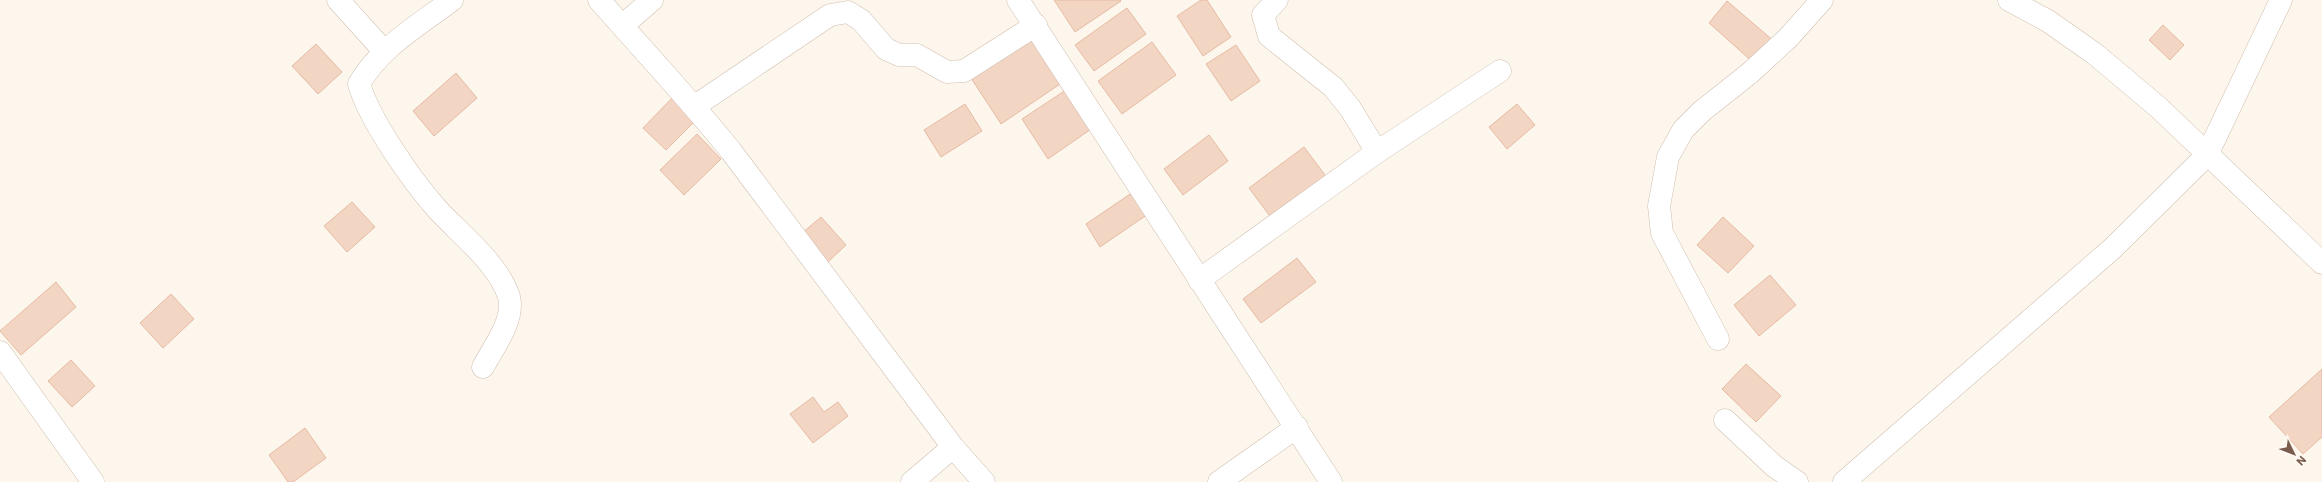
<svg xmlns="http://www.w3.org/2000/svg" width="2322" height="482" viewBox="0 0 2322 482" font-family="Commissioner,sans-serif">
<style>
.building{fill:#f3d5c3;stroke:#e6bba3}
.lines{fill:none;stroke-linecap:round;stroke-linejoin:round}
.street-casing{stroke:#d1beb0;stroke-width:23}
.street{stroke:#fff;stroke-width:22}
</style>
<rect width="100%" height="100%" fill="#fdf6ec"/>
<path class="building" d="M 1054,0 L 1120,0 L 1121,1 L 1075,32 Z
M 1201,0 L 1207,0 L 1231,37 L 1203,56 L 1177,16 Z
M 1727,1 L 1775,42 L 1755,64 L 1709,23 Z
M 1127,8 L 1146,34 L 1094,71 L 1075,45 Z
M 2163,25 L 2184,45 L 2170,60 L 2149,40 Z
M 1039,33 L 1069,78 L 1001,124 L 971,78 Z
M 1152,42 L 1176,75 L 1122,114 L 1098,81 Z
M 316,44 L 342,72 L 318,94 L 292,66 Z
M 1236,45 L 1260,81 L 1231,101 L 1206,64 Z
M 456,73 L 477,98 L 434,136 L 413,111 Z
M 1069,88 L 1094,127 L 1048,159 L 1022,119 Z
M 675,95 L 698,118 L 666,150 L 643,128 Z
M 965,104 L 982,131 L 941,157 L 924,130 Z
M 1517,104 L 1535,125 L 1507,149 L 1489,127 Z
M 697,134 L 721,159 L 684,195 L 660,170 Z
M 1209,135 L 1228,161 L 1183,195 L 1164,169 Z
M 1304,147 L 1328,179 L 1272,219 L 1249,188 Z
M 1136,190 L 1151,212 L 1100,247 L 1086,224 Z
M 352,202 L 375,227 L 347,252 L 324,226 Z
M 821,217 L 846,245 L 828,262 L 802,233 Z
M 1723,217 L 1754,246 L 1728,273 L 1697,245 Z
M 1297,258 L 1316,282 L 1261,323 L 1243,299 Z
M 1770,275 L 1796,305 L 1759,336 L 1734,305 Z
M 56,282 L 76,307 L 21,355 L 0,331 Z
M 171,294 L 194,319 L 163,348 L 140,323 Z
M 71,360 L 95,386 L 72,407 L 48,381 Z
M 1746,364 L 1781,396 L 1756,422 L 1722,389 Z
M 2322,369 L 2322,437 L 2303,454 L 2269,417 Z
M 813,397 L 824,412 L 838,402 L 848,416 L 813,443 L 790,414 Z
M 305,428 L 326,458 L 293,482 L 288,482 L 269,455 Z"/>
<g class="lines">
<g class="street-casing">
<path id="street" d="M 338,0 L 384,51
M 452,0 C 419,25 380,47 359,84 C 370,121 412,181 438,210 C 460,234 499,264 509,297 C 515,320 493,348 483,367
M 599,0 C 643,50 689,99 731,151 L 953,447 L 984,482
M 1018,0 L 1331,482
M 1277,0 L 1263,15 L 1269,36 L 1333,87 L 1350,108 L 1377,152
M 2009,0 L 2048,21 L 2095,54 L 2158,107 L 2322,263
M 622,26 L 652,0
M 695,106 L 830,15 L 848,12 L 861,20 L 886,49 L 899,55 L 917,55 L 947,72 L 964,71 L 1036,25
M 1199,280 L 1377,152 L 1500,71
M 1718,339 L 1662,233 L 1659,206 L 1668,157 L 1683,130 L 1702,111 L 1750,73 L 1788,38 L 1822,0
M 0,352 L 93,482
M 1725,420 L 1774,466 L 1797,482
M 912,482 L 953,447
M 1219,482 L 1297,427
M 1844,482 L 2113,248 L 2207,155 L 2281,0"/>
</g>
<use href="#street" class="street"/>
</g>
<g transform="translate(2294 454) rotate(133)" stroke="#fffaf3" stroke-width="3" paint-order="stroke">
<path d="M0-3L7 15L0 10L-7 15Z" fill="#7a5c4d"/>
<text y="-6" font-size="11" font-weight="bold" text-anchor="middle" fill="#7a5c4d">N</text>
</g>
</svg>
